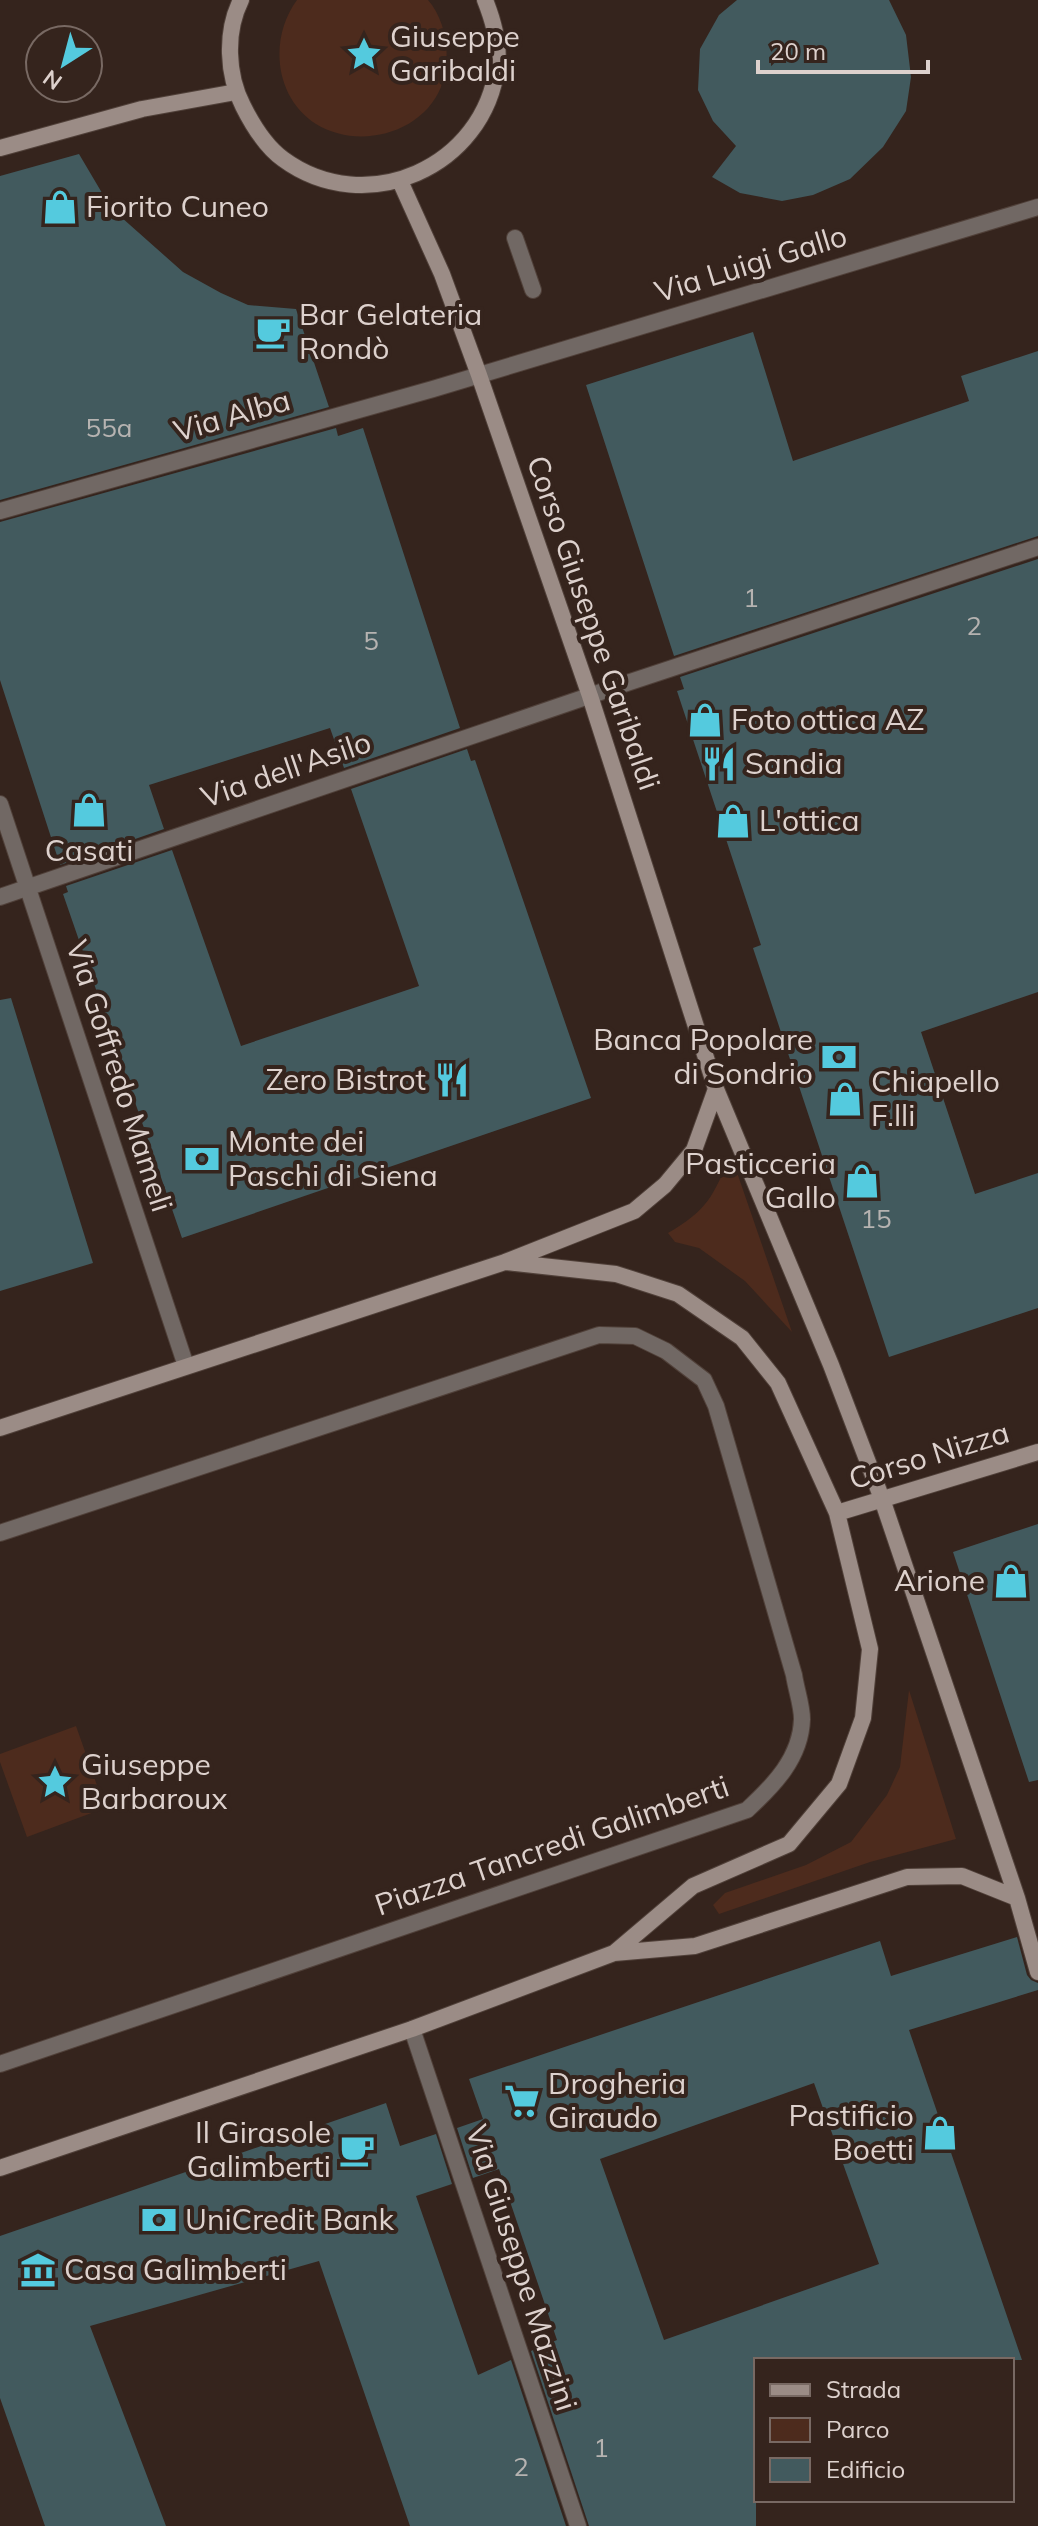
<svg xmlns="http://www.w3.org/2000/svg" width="1038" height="2526" viewBox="0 0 1038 2526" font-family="Mulish,sans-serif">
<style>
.green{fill:#4d2b1d}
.building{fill:#425a5e;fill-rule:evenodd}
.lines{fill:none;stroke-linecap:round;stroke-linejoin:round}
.street-casing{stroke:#504039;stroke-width:18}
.secondary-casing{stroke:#504039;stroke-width:18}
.street{stroke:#716864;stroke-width:16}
.secondary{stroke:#9b8c86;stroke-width:16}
.labels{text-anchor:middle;stroke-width:8;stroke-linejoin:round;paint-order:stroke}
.number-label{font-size:26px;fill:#b6b3b1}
.poi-label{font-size:30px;fill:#ddd1cd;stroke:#35241d;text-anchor:start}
.street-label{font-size:30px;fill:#ddd1cd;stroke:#35241d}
</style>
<rect width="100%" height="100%" fill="#35241d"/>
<path class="green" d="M 297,0 L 428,0 C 443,17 450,46 445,69 C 443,74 443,81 441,87 C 422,134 358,150 316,124 C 274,97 269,38 297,0 Z
M 731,1155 L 792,1332 L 745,1281 L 699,1248 L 675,1242 L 668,1233 C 709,1209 712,1197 731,1155 Z
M 909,1690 L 956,1839 L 870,1862 L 719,1914 L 713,1905 L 725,1893 L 806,1865 L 851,1842 L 887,1795 L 900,1767 Z
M 76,1726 L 105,1808 L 27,1837 L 0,1762 L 0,1754 Z"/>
<path class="building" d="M 737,0 L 889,0 L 906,35 L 911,77 L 906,111 L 883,147 L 850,179 L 813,195 L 782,201 L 740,193 L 712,177 L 736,146 L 713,121 L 698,90 L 700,49 L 719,15 Z
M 79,154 L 105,198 L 121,217 L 183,272 L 221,293 L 248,305 L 296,309 L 329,407 L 0,500 L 0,176 Z
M 753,332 L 793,461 L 969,401 L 961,376 L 1038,351 L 1038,536 L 674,656 L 586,385 Z
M 336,428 L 338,436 L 363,428 L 460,728 L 344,768 L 330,728 L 149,785 L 164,829 L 60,865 L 0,680 L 0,522 Z
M 1038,559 L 1038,992 L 921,1032 L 975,1194 L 1038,1173 L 1038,1308 L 889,1357 L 753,948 L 761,945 L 677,691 L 684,689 L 680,677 Z
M 467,749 L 471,761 L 475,760 L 591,1098 L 182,1238 L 63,894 L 68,892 L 66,886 L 172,850 L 241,1046 L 419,986 L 351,789 Z
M 11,998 L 93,1263 L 0,1291 L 0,1000 Z
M 1038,1524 L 1038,1780 L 1029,1782 L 953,1552 Z
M 1017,1937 L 1027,1975 L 1031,1980 L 1038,1983 L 1038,1990 L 909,2030 L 1022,2360 L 756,2360 L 756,2526 L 589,2526 L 531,2351 L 557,2340 L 499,2169 L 473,2178 L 457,2128 L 483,2119 L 469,2079 L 880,1941 L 891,1976 ZM 814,2083 L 879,2264 L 664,2340 L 600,2159 Z
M 386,2103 L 400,2146 L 436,2134 L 452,2184 L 416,2196 L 478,2375 L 511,2360 L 566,2526 L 410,2526 L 319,2261 L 90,2326 L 166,2526 L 45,2526 L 0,2398 L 0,2236 Z"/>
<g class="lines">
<g class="street-casing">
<path id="street" d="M 515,238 L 533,290
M 0,511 L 433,389 L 1038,207
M 0,804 L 186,1366
M 0,897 L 627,683 L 1038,547
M 0,1533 L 599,1335 L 635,1336 L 666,1351 L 704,1380 L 716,1406 L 794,1675 C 796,1689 802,1705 802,1719 C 801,1758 773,1786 747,1810 L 0,2064
M 412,2029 L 578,2526"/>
</g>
<g class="secondary-casing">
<path id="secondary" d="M 241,0 C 225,32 227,75 243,106 C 253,126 265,146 283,159 C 366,220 485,167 497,66 C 500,44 493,20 485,0
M 0,148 L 142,109 L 236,92
M 400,181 L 442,274 L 479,375 L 590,696 L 716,1089 L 831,1365 L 882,1499 L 1017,1898 L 1038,1972
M 505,1262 L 616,1274 L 678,1294 L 742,1338 L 778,1383 L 837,1513 L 870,1649 L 863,1718 L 839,1784 L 789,1844 L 693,1886 L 614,1953
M 0,1428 L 505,1262 L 634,1211 L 665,1185 L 694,1150 L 716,1089
M 837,1513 L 1038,1452
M 0,2168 L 412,2029 L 614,1953 L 695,1946 L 907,1877 L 962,1876 L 1017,1898"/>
</g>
<use href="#street" class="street"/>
<use href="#secondary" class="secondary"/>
</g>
<defs>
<g id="sight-bare" transform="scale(2.76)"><path d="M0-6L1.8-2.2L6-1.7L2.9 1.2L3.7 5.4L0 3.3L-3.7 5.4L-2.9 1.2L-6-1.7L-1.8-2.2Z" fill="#54cade" stroke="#35241d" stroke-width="2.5" paint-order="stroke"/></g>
<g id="shop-bare" transform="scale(2.76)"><path d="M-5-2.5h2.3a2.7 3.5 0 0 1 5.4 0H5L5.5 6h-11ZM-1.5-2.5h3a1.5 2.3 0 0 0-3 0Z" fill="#54cade" stroke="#35241d" stroke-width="2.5" paint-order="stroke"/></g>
<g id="cafe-bare" transform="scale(2.76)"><path d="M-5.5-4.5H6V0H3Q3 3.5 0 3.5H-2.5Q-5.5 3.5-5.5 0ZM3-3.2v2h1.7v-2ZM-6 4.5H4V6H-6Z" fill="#54cade" stroke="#35241d" stroke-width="2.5" paint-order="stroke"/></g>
<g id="restaurant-bare" transform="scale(2.76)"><path d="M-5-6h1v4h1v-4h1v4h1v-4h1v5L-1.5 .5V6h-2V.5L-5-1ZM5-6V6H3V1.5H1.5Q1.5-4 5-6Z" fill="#54cade" stroke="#35241d" stroke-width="2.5" paint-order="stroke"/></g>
<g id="bank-bare" transform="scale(2.76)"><path d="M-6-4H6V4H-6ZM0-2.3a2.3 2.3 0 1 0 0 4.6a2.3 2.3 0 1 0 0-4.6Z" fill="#54cade" stroke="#35241d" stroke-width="2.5" paint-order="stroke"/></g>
<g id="supermarket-bare" transform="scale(2.76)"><path d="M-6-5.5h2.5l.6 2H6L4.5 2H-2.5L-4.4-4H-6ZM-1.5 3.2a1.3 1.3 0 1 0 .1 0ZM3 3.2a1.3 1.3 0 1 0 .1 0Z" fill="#54cade" stroke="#35241d" stroke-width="2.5" paint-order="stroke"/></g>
<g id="museum-bare" transform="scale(2.76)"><path d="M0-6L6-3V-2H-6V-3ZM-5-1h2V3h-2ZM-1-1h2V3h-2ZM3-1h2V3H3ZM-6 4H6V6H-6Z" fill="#54cade" stroke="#35241d" stroke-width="2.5" paint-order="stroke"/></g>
</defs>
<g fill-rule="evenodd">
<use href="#sight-bare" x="364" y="54"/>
<use href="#shop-bare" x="60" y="207"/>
<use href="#cafe-bare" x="273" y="332"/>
<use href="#shop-bare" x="705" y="720"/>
<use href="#restaurant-bare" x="719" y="764"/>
<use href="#shop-bare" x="89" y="810"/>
<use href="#shop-bare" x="733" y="821"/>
<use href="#bank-bare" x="839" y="1057"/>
<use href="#restaurant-bare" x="452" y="1080"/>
<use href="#shop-bare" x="845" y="1099"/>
<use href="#bank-bare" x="202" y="1159"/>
<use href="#shop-bare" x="862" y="1181"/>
<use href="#shop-bare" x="1011" y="1581"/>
<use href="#sight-bare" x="55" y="1782"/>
<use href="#supermarket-bare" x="522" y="2101"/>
<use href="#shop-bare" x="940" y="2133"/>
<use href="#cafe-bare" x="357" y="2150"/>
<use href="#bank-bare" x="159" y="2220"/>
<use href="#museum-bare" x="38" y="2270"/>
</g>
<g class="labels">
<g class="number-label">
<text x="109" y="437">55a</text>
<text x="751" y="607">1</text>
<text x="974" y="635">2</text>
<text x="371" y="650">5</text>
<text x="876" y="1228">15</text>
<text x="601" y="2457">1</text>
<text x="521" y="2476">2</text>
</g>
<g class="poi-label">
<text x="390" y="47">Giuseppe<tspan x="390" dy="34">Garibaldi</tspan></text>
<text x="86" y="217">Fiorito Cuneo</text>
<text x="299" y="325">Bar Gelateria<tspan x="299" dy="34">Rondò</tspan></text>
<text x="731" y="730">Foto ottica AZ</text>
<text x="745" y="774">Sandia</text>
<text x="759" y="831">L'ottica</text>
<text x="89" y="861" text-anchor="middle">Casati</text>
<text x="813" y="1050" text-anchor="end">Banca Popolare<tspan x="813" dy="34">di Sondrio</tspan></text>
<text x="426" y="1090" text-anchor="end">Zero Bistrot</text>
<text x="871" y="1092">Chiapello<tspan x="871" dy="34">F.lli</tspan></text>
<text x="228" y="1152">Monte dei<tspan x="228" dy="34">Paschi di Siena</tspan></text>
<text x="836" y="1174" text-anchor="end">Pasticceria<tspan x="836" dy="34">Gallo</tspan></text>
<text x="985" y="1591" text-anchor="end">Arione</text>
<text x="81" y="1775">Giuseppe<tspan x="81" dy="34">Barbaroux</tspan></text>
<text x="548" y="2094">Drogheria<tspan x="548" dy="34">Giraudo</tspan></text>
<text x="914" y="2126" text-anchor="end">Pastificio<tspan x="914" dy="34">Boetti</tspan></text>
<text x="331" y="2143" text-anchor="end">Il Girasole<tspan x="331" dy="34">Galimberti</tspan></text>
<text x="185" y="2230">UniCredit Bank</text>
<text x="64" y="2280">Casa Galimberti</text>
</g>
<g class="street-label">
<text transform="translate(751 264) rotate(-17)" y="10">Via Luigi Gallo</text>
<text transform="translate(232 416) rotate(-16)" y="10">Via Alba</text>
<text transform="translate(593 623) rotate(71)" y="10">Corso Giuseppe Garibaldi</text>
<text transform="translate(286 770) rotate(-19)" y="10">Via dell'Asilo</text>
<text transform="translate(119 1076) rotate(72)" y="10">Via Goffredo Mameli</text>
<text transform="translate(929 1456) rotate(-17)" y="10">Corso Nizza</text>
<text transform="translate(552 1846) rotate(-19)" y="10">Piazza Tancredi Galimberti</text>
<text transform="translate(521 2268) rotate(72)" y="10">Via Giuseppe Mazzini</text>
</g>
</g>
<rect x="754" y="2358" width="260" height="144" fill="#35241d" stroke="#786963" stroke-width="2"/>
<rect x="770" y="2384" width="40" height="12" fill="#9b8c86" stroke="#786963" stroke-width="2"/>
<text x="826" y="2398" font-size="24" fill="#ddd1cd">Strada</text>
<rect x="770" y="2418" width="40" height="24" fill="#4d2b1d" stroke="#786963" stroke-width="2"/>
<text x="826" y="2438" font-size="24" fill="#ddd1cd">Parco</text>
<rect x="770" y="2458" width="40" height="24" fill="#425a5e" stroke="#786963" stroke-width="2"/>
<text x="826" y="2478" font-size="24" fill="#ddd1cd">Edificio</text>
<g transform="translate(64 64) rotate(216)"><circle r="38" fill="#35241d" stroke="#786963" stroke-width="2"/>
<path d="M0-6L14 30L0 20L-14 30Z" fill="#54cade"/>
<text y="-12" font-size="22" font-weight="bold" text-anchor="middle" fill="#ddd1cd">N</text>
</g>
<path d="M758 60v12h170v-12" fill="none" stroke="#ddd1cd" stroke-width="4"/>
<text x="770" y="60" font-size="24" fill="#ddd1cd" stroke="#35241d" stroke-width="6" paint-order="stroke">20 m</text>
</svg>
